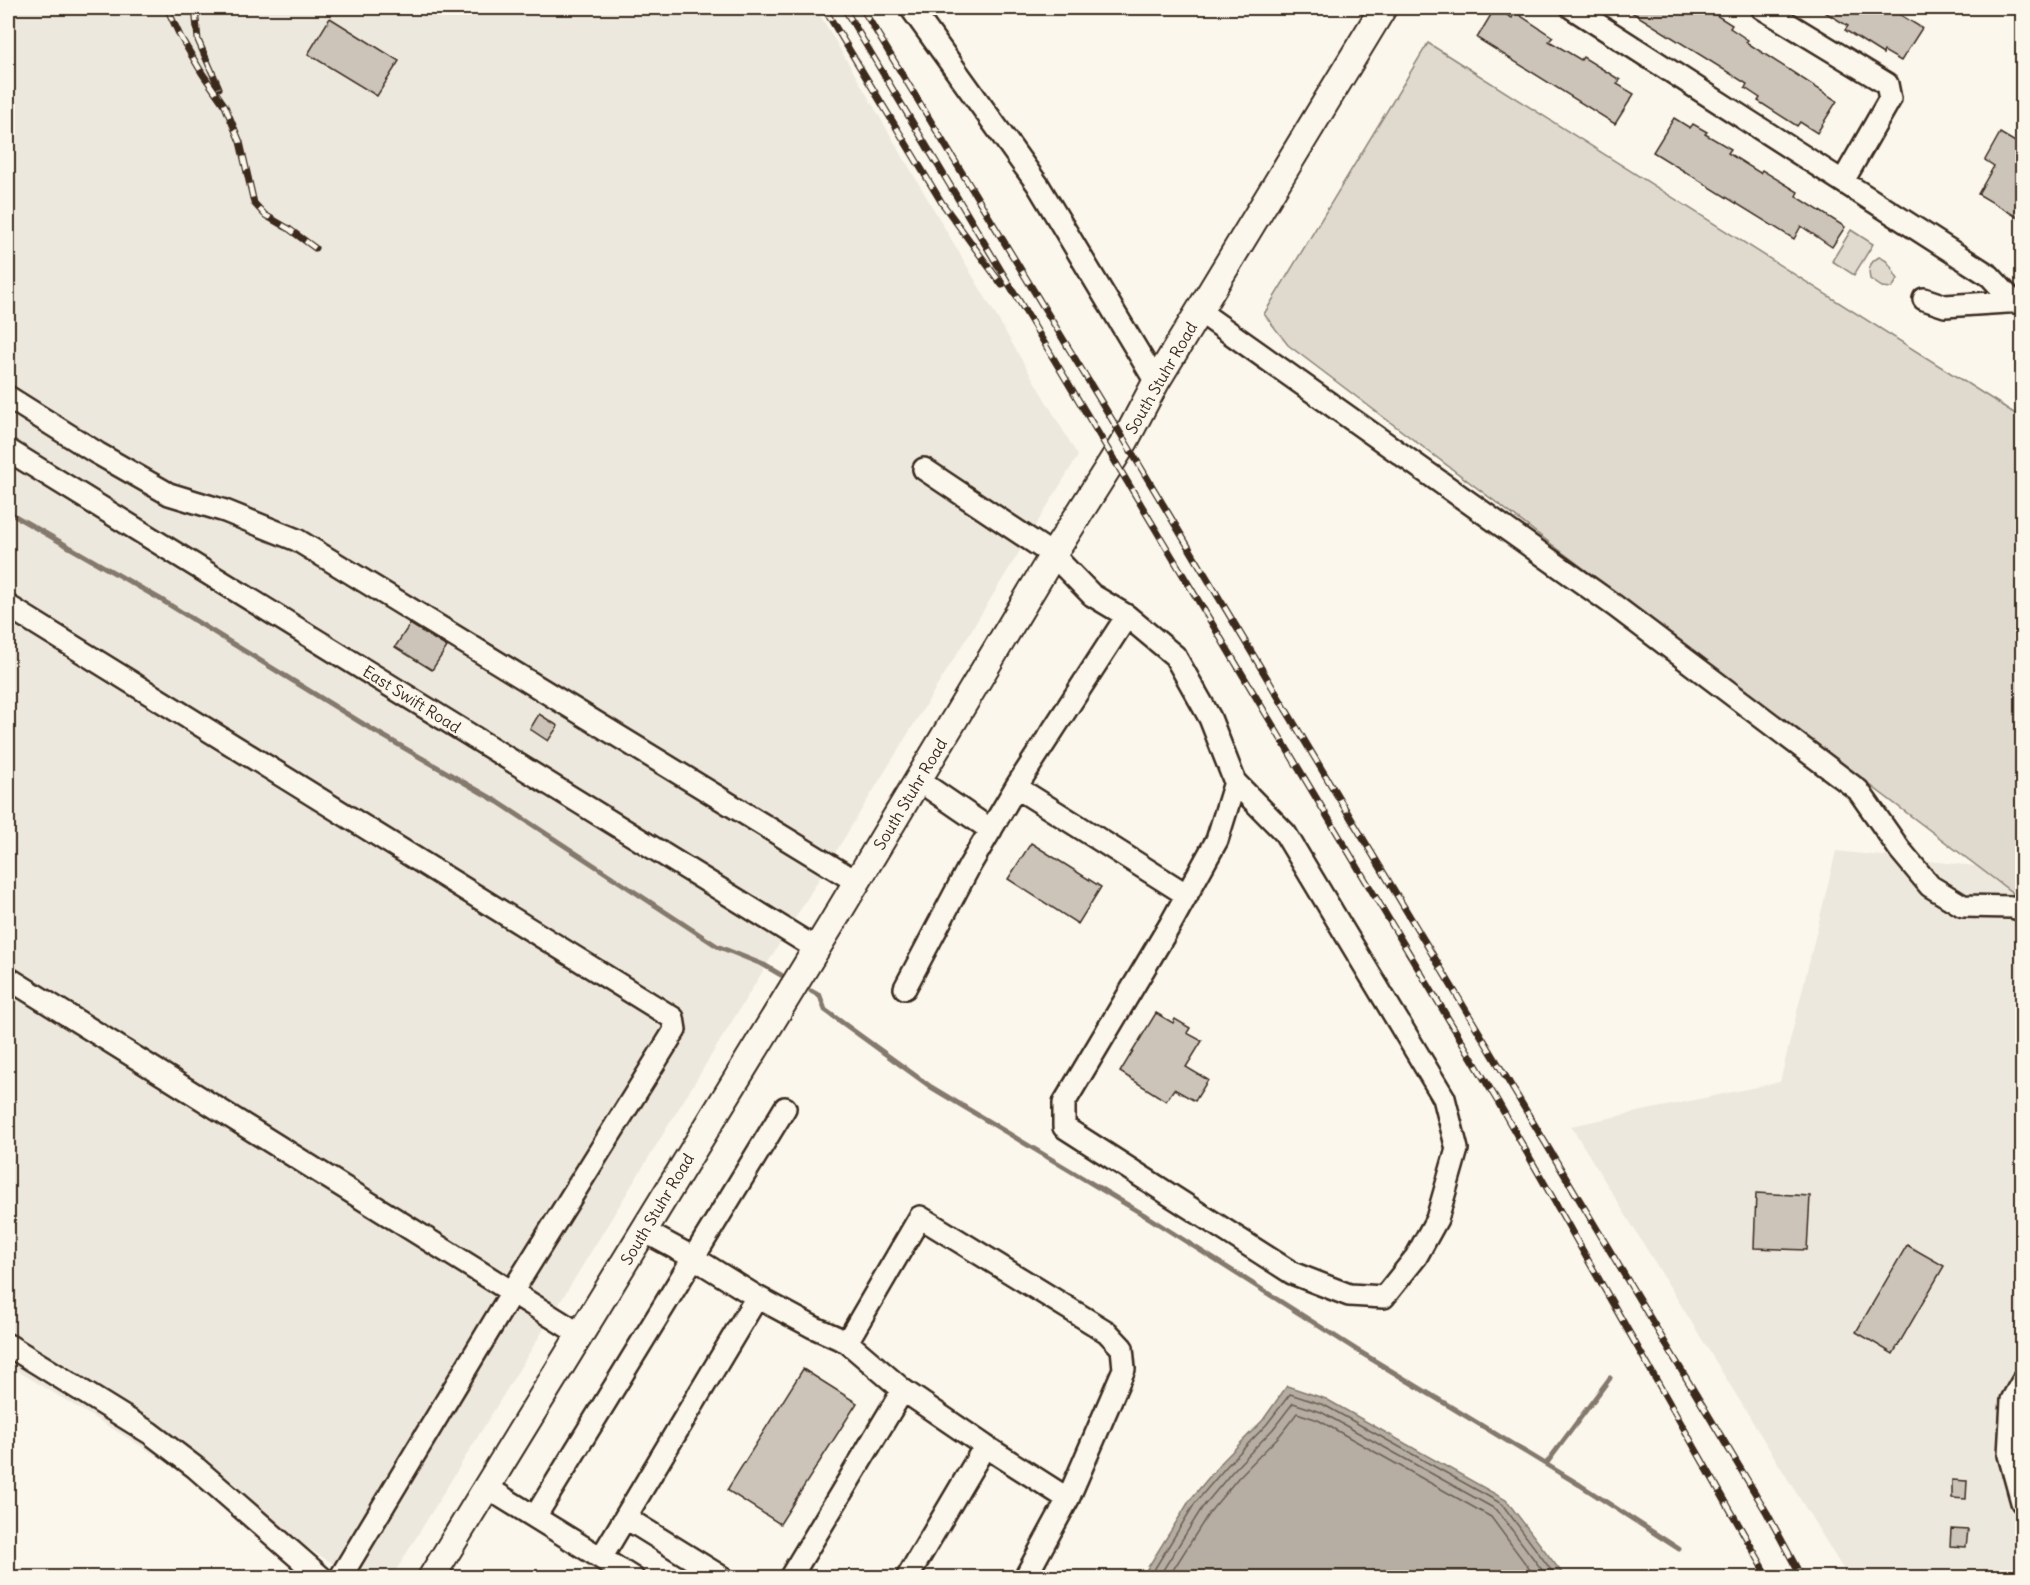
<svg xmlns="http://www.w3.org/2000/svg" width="2030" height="1585" viewBox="0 0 2030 1585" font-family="Delius,sans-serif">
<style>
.built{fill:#ede8dd}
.green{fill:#dfd9ce;stroke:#8d8276;stroke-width:1.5}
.water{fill:#b6aea2;stroke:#85796d;stroke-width:1.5}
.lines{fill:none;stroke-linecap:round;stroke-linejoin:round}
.shore{stroke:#6c5f53;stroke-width:1.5}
.stream{stroke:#85796d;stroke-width:5}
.building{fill:#ccc4b9;stroke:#3b2a1e;stroke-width:1.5}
.minor-casing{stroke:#3b2a1e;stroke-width:26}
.major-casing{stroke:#3b2a1e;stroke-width:30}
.minor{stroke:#fbf7ec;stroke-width:21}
.major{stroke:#fbf7ec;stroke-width:26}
.rail-casing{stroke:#3b2a1e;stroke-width:7}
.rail{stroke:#fbf7ec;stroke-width:4.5;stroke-dasharray:14;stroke-linecap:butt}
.labels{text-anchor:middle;stroke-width:4.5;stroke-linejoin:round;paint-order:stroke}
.street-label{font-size:16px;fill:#3b2a1e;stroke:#fbf7ec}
</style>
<rect width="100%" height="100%" fill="#fbf7ec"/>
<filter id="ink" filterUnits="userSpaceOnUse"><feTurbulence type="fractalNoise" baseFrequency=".0167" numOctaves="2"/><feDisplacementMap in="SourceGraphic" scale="12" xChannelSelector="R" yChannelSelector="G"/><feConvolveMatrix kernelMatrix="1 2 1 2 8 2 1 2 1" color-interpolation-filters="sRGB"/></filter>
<g filter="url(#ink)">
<path class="built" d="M 8,8 L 816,8 L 1078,456 L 392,1577 L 355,1577 L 8,1365 Z
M 1836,851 L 2022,871 L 2022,1577 L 1848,1577 L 1571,1126 L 1780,1082 Z"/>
<path class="green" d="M 1428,43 L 2022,418 L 2022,900 L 1288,345 L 1264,314 Z
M 1851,230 L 1873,244 L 1854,275 L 1832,261 Z
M 1879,257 C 1891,261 1891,270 1898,279 L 1892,288 L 1882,287 L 1870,279 C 1868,268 1869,263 1879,257 Z"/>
<path class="water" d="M 1287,1386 L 1326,1399 L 1506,1500 L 1565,1577 L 1142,1577 L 1190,1500 L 1221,1463 L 1263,1420 Z"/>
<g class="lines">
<path class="shore" d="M 1149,1578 L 1195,1503 L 1226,1467 L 1267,1424 L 1290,1394 L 1324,1405 L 1502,1504 L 1557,1578
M 1158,1578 L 1202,1508 L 1232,1472 L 1273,1429 L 1293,1403 L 1321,1412 L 1497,1510 L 1548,1578
M 1168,1578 L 1209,1513 L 1238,1478 L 1280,1435 L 1297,1413 L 1318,1420 L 1491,1517 L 1536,1578"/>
<path class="stream" d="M 8,512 L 160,599 L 373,730 L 498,802 L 717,946 L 764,965 L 781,975
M 811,991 L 820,996 L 825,1010 L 931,1087 L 1146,1216 L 1360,1352 L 1580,1485 L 1679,1549
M 1546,1464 L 1610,1378"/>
</g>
<path class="building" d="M 1495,8 L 1512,18 L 1515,12 L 1553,37 L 1549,41 L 1581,60 L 1583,57 L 1620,80 L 1617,84 L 1634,94 L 1615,124 L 1477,38 Z
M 1625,8 L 1705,8 L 1732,25 L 1730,28 L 1748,40 L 1746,42 L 1837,101 L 1817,133 L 1800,122 L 1797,126 L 1758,101 L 1760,98 L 1745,88 L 1747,84 Z
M 1818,8 L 1889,8 L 1922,28 L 1901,61 L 1884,51 L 1883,54 L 1845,30 L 1848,26 Z
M 330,18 L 399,61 L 377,96 L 308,54 Z
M 1674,118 L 1690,128 L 1693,124 L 1707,132 L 1705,134 L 1731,149 L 1728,153 L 1760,173 L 1762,170 L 1798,192 L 1796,196 L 1845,227 L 1832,247 L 1801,226 L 1794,239 L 1653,152 Z
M 2000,133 L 2022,146 L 2022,220 L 1978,194 L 1994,166 L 1985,160 Z
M 410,624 L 447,647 L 432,670 L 395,647 Z
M 539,714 L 558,726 L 548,741 L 530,729 Z
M 1031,843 L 1101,887 L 1078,924 L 1008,879 Z
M 1156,1013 L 1173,1023 L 1175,1019 L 1190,1028 L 1187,1033 L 1202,1041 L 1186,1067 L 1208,1080 L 1195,1101 L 1174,1089 L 1166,1101 L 1120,1072 Z
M 1756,1193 L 1810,1196 L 1807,1250 L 1754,1248 Z
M 1907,1245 L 1944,1266 L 1893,1354 L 1856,1332 Z
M 803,1369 L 857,1403 L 780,1524 L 727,1490 Z
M 1952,1480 L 1967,1481 L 1966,1499 L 1952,1498 Z
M 1951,1529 L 1968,1530 L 1966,1547 L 1950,1546 Z"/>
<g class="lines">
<g class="minor-casing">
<path id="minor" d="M 911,8 L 1038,185 L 1156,382
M 1572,8 L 1990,276 L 2014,302
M 1762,8 L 1887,84 L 1890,99 L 1843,181
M 1924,299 L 1945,306 L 2022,301
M 1199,311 L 1615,606 L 1858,790 L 1900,850 L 1930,886 L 1963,906 L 2012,907 L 2022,910
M 8,397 L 97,453 L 169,494 L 225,511 L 297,540 L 857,882
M 8,450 L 817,949
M 924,469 L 1053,555 L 1092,595 L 1127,616 L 1175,656 L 1210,718 L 1235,782 L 1217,840 L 1170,925 L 1064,1103 L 1064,1127 L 1292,1273 L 1349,1295 L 1384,1297 L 1416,1257 L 1437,1219 L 1457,1149 L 1444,1098 L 1285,833 L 1235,782
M 8,606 L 673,1018 L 675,1030 L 512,1292 L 340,1578
M 918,780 L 991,830
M 1016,787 L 1187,895
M 8,978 L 581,1335
M 905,988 L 970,865 L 1016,787 L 1127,616
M 644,1231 L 694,1258 L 757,1297 L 813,1327 L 847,1342 L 903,1390 L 985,1446 L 1068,1499
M 847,1342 L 920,1217 L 1107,1332 L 1122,1348 L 1124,1369 L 1068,1499 L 1025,1578
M 8,1345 L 150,1433 L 196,1468 L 322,1578
M 2022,1382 L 2012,1400 L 2009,1455 L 2022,1502
M 486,1487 L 601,1558 L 757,1297
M 535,1517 L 785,1108
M 626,1518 L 723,1578
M 601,1558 L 633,1578
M 790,1578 L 903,1390
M 907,1578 L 985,1446"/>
</g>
<g class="major-casing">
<path id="major" d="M 431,1578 L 831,925 L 1053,555 L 1125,441 L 1156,382 L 1383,8"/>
</g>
<use href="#minor" class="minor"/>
<use href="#major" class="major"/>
<g class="rail-casing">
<path id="rail" d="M 167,8 L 180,36 L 202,73 L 225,106 L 240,142 L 254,203 L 265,215 L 289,229 L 315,248
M 183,8 L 184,10
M 195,8 L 198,40 L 219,88
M 824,8 L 942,203 L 1002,285
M 844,8 L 1498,1102 L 1769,1578
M 862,8 L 1125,441 L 1767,1513 L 1802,1578"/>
</g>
<use href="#rail" class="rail"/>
</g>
</g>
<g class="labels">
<g class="street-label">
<text transform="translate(1161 378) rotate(-60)" y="6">South Stuhr Road</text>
<text transform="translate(412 699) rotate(32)" y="6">East Swift Road</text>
<text transform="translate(910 794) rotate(-59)" y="6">South Stuhr Road</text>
<text transform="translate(657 1209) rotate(-59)" y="6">South Stuhr Road</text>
</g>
</g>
<rect width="2030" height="1585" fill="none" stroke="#fbf7ec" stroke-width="30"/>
<rect x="15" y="15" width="2000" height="1555" fill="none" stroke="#3b2a1e" stroke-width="2" filter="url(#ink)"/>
</svg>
